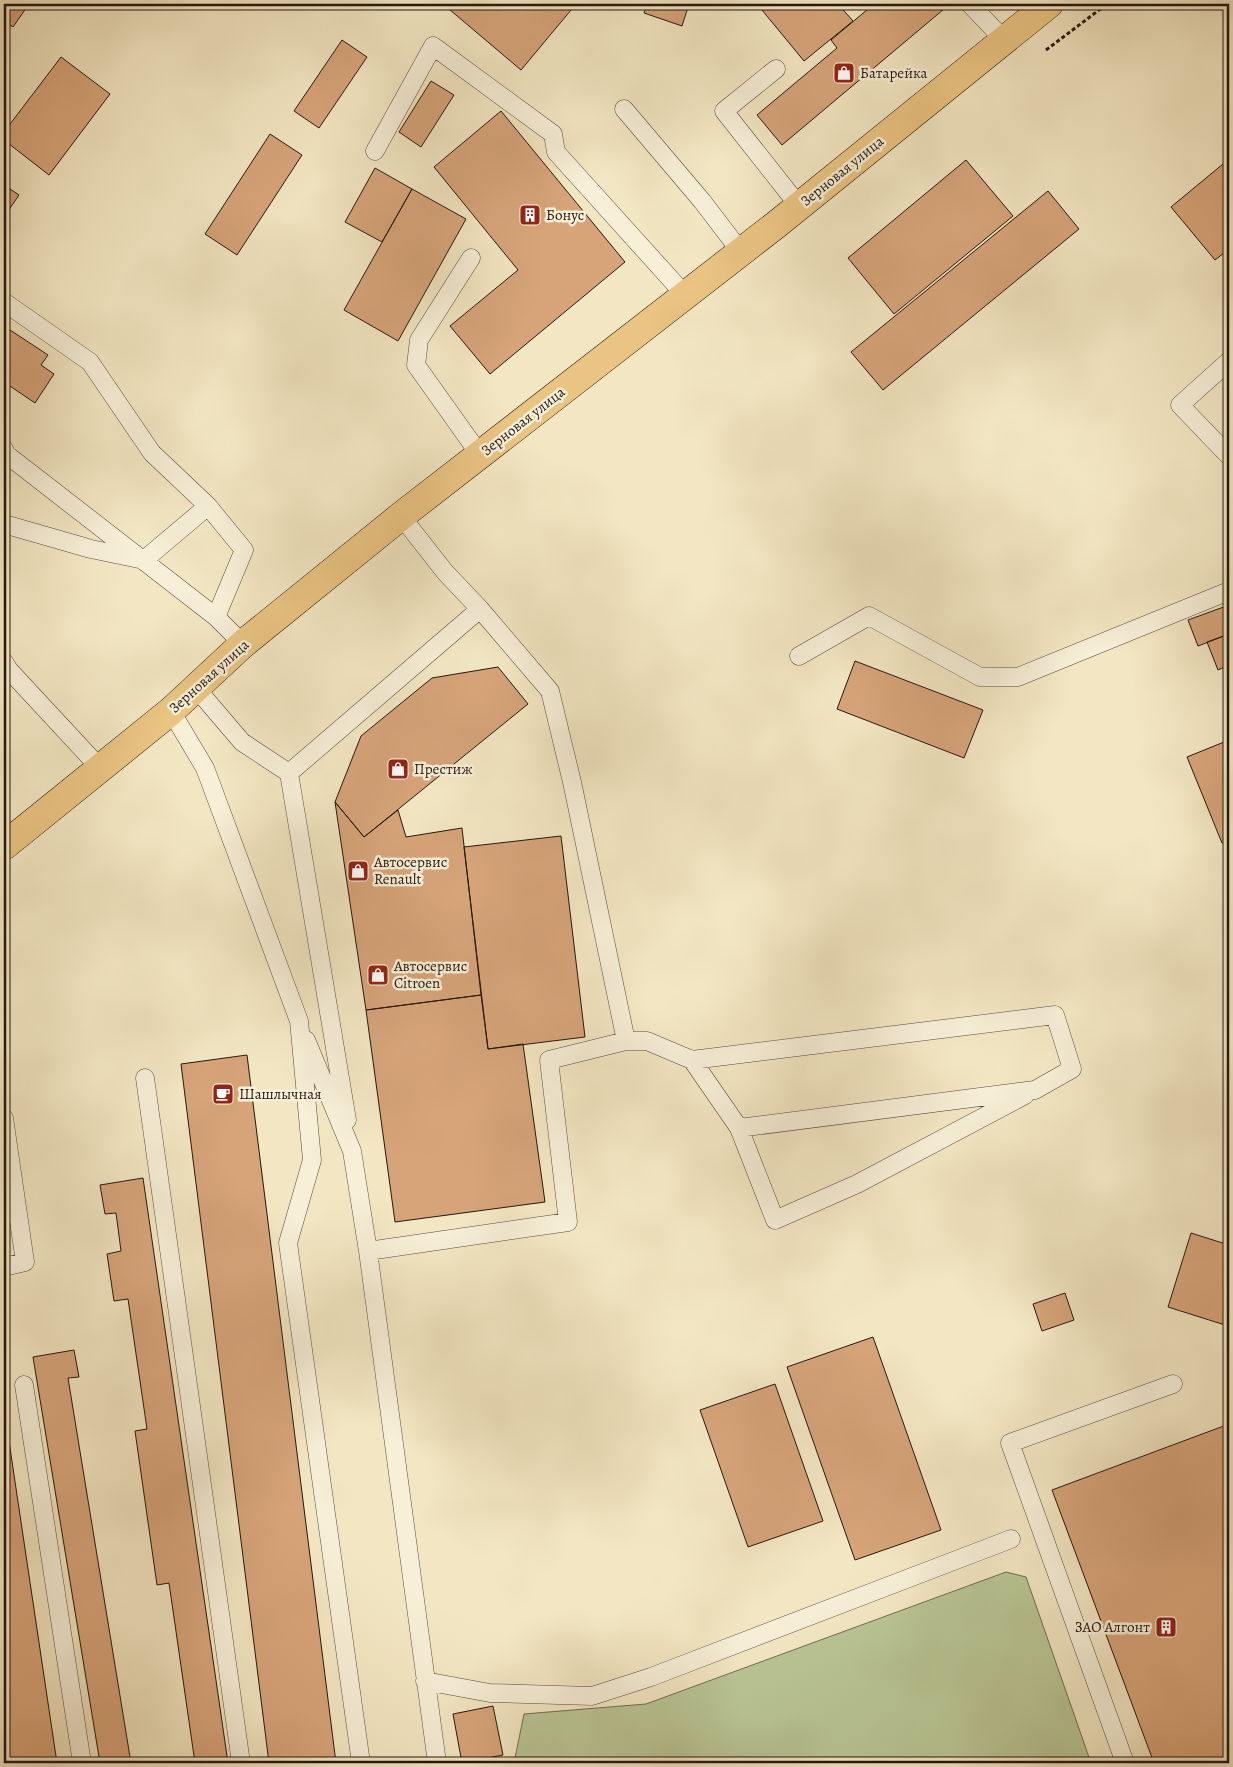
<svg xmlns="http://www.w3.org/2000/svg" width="1233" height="1767" viewBox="0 0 1233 1767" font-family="Alegreya,serif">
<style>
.green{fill:#b9c595;stroke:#6f6e52}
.building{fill:#d7a47a;stroke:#25170e}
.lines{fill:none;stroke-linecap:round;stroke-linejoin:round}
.service-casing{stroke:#584b3b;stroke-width:19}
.primary-casing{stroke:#25170e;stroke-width:29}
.path{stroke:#25170e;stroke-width:3;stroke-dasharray:4 2.5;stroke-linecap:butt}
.service{stroke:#f7efd8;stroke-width:18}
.primary{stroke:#eac482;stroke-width:28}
.labels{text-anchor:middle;stroke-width:5;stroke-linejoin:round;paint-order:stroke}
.poi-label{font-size:15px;fill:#25170e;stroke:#f7efd8;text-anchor:start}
.street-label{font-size:15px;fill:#25170e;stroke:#f7efd8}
</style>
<rect width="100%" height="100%" fill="#f3e7c3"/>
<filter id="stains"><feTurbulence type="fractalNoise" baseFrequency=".004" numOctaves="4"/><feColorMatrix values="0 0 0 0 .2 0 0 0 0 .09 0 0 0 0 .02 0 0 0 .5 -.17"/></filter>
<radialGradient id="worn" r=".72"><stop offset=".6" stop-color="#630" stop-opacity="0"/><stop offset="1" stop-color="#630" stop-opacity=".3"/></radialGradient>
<path class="green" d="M 1006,1572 L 1026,1577 L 1091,1763 L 514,1763 L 524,1714 L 646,1704 Z"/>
<path class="building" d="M 4,4 L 29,4 L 13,27 L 4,21 Z
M 443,4 L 564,4 L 571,10 L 521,70 Z
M 647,4 L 689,4 L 682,26 L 644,13 Z
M 757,4 L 838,4 L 853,21 L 804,61 Z
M 874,4 L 950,4 L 782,145 L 757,115 L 837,48 L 831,40 Z
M 342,40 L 367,57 L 319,128 L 294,111 Z
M 61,57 L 110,94 L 49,175 L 4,140 L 4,132 Z
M 431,81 L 454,95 L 421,147 L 399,132 Z
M 501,111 L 625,262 L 490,374 L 450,326 L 518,270 L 434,167 Z
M 270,134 L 302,155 L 237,255 L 205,234 Z
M 1229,159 L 1229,249 L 1215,260 L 1171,207 Z
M 966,160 L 1013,216 L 894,314 L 848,258 Z
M 375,168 L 412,189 L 382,242 L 345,222 Z
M 4,185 L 19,195 L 4,217 Z
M 412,189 L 466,219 L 398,341 L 344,310 Z
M 1048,191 L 1079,229 L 883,390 L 851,352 Z
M 4,326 L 48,355 L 41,365 L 54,374 L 35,403 L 4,382 Z
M 1229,605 L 1229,634 L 1198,646 L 1188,620 Z
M 1229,634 L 1229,665 L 1218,670 L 1207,642 Z
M 855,661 L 983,710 L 964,758 L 837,709 Z
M 498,667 L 528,704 L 364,837 L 335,802 L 361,736 L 432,678 Z
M 1229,740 L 1229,841 L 1222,843 L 1187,757 Z
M 335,802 L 364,837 L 398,810 L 406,837 L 462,828 L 481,995 L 366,1010 Z
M 561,836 L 585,1037 L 488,1049 L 464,847 Z
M 481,995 L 488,1049 L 523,1044 L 545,1202 L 395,1222 L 366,1010 Z
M 247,1055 L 336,1763 L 269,1763 L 181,1064 Z
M 143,1178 L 228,1763 L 195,1763 L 169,1583 L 157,1585 L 135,1431 L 147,1429 L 128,1299 L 114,1301 L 107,1254 L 121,1251 L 116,1213 L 105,1214 L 100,1185 Z
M 1191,1233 L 1229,1245 L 1229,1313 L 1225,1325 L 1168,1307 Z
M 1065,1293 L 1074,1320 L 1042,1331 L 1033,1304 Z
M 873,1337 L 941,1530 L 855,1560 L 787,1367 Z
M 74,1350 L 79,1377 L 68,1378 L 131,1763 L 100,1763 L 33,1357 Z
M 775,1384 L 823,1521 L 748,1547 L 700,1410 Z
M 4,1408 L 57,1763 L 4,1763 Z
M 1229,1424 L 1229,1763 L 1154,1763 L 1052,1490 Z
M 493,1706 L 503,1755 L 462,1763 L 453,1714 Z"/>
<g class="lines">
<g class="service-casing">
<path id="service" d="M 970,4 L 1004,40
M 776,69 L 724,111 L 799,206
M 624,109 L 702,201 L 741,252
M 375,151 L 433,46 L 553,134 L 556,152 L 685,295
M 471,258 L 419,340 L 416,365 L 480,455
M 4,302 L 90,362 L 152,453 L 208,506
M 1229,361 L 1180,405 L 1229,456
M 4,449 L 6,454 L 216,617 L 243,644
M 401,516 L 445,572 L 480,609 L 550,691 L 572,782 L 626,1041 L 647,1041 L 692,1060
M 4,524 L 91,549 L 144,560 L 208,506 L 244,550 L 216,617
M 799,656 L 869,616 L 980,677 L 1018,677 L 1229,591
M 4,662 L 9,670 L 100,768
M 196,688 L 242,742 L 289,773 L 347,1120
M 171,711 L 205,768 L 299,1021 L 312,1160 L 288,1243 L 361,1763
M 289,773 L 480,609
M 1055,1015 L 1072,1069 L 1035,1090 L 739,1128 L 692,1060 Z
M 306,1040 L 352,1151 L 368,1251 L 437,1763
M 145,1078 L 241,1763
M 4,1118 L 25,1262 L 4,1267
M 739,1128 L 775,1220 L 857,1184 L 1025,1095
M 368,1251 L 568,1222 L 549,1060 L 626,1041
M 24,1385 L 82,1763
M 425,1681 L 490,1693 L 592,1696 L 651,1677 L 1011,1539
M 1125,1763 L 1010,1443 L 1173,1384"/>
</g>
<g class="primary-casing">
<path id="primary" d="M 4,846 L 171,711 L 243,644 L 401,516 L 777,224 L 1049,4"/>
</g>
<path class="path" d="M 1046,50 L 1107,4"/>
<use href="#service" class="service"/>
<use href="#primary" class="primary"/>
</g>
<defs>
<g id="shop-square" transform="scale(1.125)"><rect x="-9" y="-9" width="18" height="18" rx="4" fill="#8f2418" stroke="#f7efd8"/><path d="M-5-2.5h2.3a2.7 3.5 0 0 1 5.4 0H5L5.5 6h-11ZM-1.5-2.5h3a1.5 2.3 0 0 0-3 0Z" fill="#fff"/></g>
<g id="building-square" transform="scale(1.125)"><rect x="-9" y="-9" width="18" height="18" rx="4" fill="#8f2418" stroke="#f7efd8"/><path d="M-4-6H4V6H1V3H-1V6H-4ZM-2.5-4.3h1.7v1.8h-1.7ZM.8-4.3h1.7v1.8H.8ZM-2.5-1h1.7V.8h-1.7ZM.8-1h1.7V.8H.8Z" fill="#fff"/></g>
<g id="cafe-square" transform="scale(1.125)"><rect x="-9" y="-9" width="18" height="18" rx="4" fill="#8f2418" stroke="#f7efd8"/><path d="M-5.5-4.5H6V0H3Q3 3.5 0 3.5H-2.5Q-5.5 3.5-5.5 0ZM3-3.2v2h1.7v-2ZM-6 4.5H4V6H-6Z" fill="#fff"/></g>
</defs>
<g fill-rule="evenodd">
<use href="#shop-square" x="844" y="73"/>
<use href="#building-square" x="530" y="215"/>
<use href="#shop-square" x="398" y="769"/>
<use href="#shop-square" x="358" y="871"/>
<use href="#shop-square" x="378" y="975"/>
<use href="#cafe-square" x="223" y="1094"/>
<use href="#building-square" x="1166" y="1627"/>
</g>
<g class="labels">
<g class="poi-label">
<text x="860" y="78">Батарейка</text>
<text x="546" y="220">Бонус</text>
<text x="414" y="774">Престиж</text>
<text x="374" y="867">Автосервис<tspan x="374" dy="17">Renault</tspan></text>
<text x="394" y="971">Автосервис<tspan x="394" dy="17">Citroen</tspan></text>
<text x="239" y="1099">Шашлычная</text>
<text x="1150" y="1632" text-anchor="end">ЗАО Алгонт</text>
</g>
<g class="street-label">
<text transform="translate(842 171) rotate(-39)" y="5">Зерновая улица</text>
<text transform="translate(523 421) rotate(-38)" y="5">Зерновая улица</text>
<text transform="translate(209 676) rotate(-42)" y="5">Зерновая улица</text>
</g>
</g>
<rect width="1233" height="1767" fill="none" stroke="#f3e7c3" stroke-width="20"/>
<rect x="5" y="5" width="1223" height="1757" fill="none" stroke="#25170e" stroke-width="2.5"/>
<rect x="10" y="10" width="1213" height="1747" fill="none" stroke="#25170e"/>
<rect width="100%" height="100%" filter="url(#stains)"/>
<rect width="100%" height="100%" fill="url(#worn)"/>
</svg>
